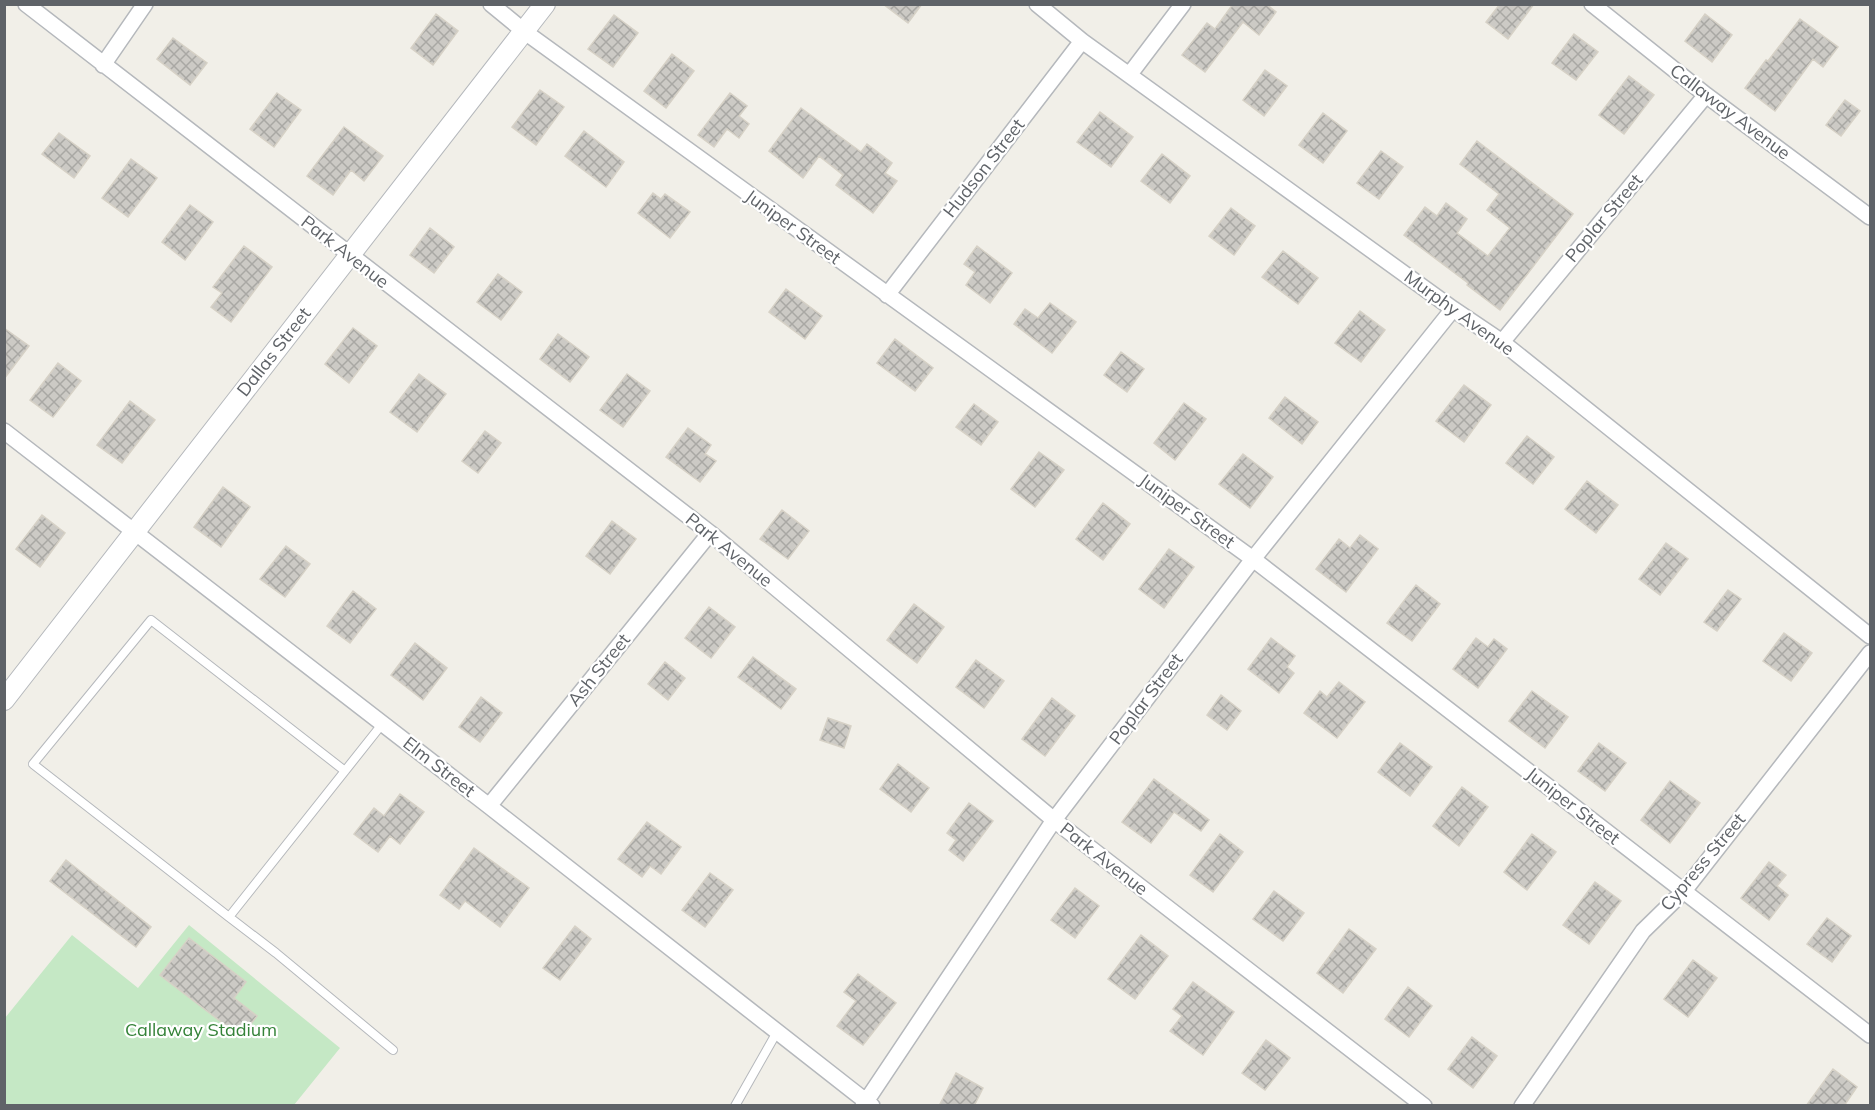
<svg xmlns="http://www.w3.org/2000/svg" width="1875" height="1110" viewBox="0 0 1875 1110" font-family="Mulish,sans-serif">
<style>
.green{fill:#c5e8c5}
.building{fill:url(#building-cross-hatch);stroke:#d6d1c6;stroke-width:1.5}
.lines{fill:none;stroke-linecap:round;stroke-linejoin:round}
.service-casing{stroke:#b5b8bc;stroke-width:10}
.minor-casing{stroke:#b5b8bc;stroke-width:18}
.tertiary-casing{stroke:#b5b8bc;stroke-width:22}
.service{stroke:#fff;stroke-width:8}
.minor{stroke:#fff;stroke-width:15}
.tertiary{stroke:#fff;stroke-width:20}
.labels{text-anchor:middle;stroke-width:4.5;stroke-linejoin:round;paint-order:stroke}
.street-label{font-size:18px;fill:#5f6368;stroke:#fff}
.park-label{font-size:18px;fill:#348238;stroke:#fff}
</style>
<defs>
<pattern id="building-cross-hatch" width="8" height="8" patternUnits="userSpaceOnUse" patternTransform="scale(1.5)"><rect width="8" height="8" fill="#cccac5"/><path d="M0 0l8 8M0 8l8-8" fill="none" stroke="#a9a8a4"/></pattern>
</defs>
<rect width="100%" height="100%" fill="#f1efe8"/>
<path class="green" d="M 189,925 L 340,1048 L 294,1105 L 5,1106 L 5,1018 L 72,935 L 138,988 Z"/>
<path class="building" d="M 883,4 L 922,4 L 908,23 Z
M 1233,4 L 1266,4 L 1276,12 L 1259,35 L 1243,22 L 1205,72 L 1182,55 L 1207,23 L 1215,29 Z
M 1500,4 L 1534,4 L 1508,39 L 1486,22 Z
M 436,14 L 458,31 L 433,65 L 411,48 Z
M 1705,14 L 1732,35 L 1712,62 L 1685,41 Z
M 614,15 L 638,33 L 613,67 L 588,49 Z
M 1800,19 L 1838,47 L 1823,67 L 1813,59 L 1775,111 L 1745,88 L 1766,60 L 1768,61 Z
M 1574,34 L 1598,52 L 1576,80 L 1552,63 Z
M 173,38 L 207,63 L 190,85 L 157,59 Z
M 672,54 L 694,71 L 666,108 L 644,91 Z
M 1265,70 L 1287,86 L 1264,116 L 1243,100 Z
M 1629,76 L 1654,95 L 1624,134 L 1599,115 Z
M 540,90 L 564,107 L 536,145 L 512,127 Z
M 277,93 L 301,110 L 274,147 L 250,129 Z
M 730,93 L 747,106 L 739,116 L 749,124 L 739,138 L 727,129 L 714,147 L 698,135 Z
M 1845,100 L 1860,111 L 1841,136 L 1826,125 Z
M 801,108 L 861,152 L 867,144 L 892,163 L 885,173 L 897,181 L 873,213 L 836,185 L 843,175 L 819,156 L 803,178 L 769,151 Z
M 1100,112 L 1133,137 L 1111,167 L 1077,142 Z
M 1323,113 L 1347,131 L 1323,163 L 1299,145 Z
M 344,127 L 383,156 L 364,181 L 351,170 L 333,195 L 307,176 Z
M 584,131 L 624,162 L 606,187 L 565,156 Z
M 59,133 L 90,156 L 74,178 L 42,154 Z
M 1477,141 L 1573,214 L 1500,310 L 1467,285 L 1468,283 L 1404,235 L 1425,207 L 1437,216 L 1446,203 L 1467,219 L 1457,233 L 1488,256 L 1510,228 L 1487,210 L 1499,194 L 1460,164 Z
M 1381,151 L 1403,167 L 1379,199 L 1357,183 Z
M 1162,154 L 1190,176 L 1170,203 L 1141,181 Z
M 131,159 L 157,178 L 128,217 L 102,198 Z
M 653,193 L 661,199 L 665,194 L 690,212 L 670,238 L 638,213 Z
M 190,205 L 213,222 L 185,260 L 162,242 Z
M 1231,208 L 1255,226 L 1234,255 L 1209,236 Z
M 430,228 L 454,247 L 434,273 L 410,255 Z
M 244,246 L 272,267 L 231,322 L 211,307 L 222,293 L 213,287 Z
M 977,246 L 1012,273 L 990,303 L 966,285 L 975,272 L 964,264 Z
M 1283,251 L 1318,278 L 1298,304 L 1262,277 Z
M 498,274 L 522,292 L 501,320 L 477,302 Z
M 786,289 L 822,316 L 805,339 L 769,312 Z
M 1050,303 L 1076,322 L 1052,353 L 1014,324 L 1025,309 L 1038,318 Z
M 1360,311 L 1385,330 L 1361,362 L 1335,343 Z
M 4,328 L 29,346 L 4,379 Z
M 353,328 L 377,346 L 349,383 L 325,364 Z
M 558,334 L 589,357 L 570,382 L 540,359 Z
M 895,339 L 933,368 L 915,391 L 877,363 Z
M 1121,352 L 1144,369 L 1127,392 L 1104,375 Z
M 58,363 L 81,381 L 53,417 L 30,400 Z
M 419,374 L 446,394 L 417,432 L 390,412 Z
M 627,374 L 650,391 L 623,427 L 600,410 Z
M 1464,385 L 1491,405 L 1464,442 L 1436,421 Z
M 1285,397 L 1318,422 L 1302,444 L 1269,418 Z
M 130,401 L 155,420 L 122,463 L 97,445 Z
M 1184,403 L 1206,419 L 1175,460 L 1154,443 Z
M 974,404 L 998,422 L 981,445 L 956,427 Z
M 688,428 L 711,445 L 705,454 L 716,461 L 700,482 L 666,457 Z
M 485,431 L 501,443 L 478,473 L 462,461 Z
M 1527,436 L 1554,457 L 1533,484 L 1506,463 Z
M 1039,452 L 1064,470 L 1035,507 L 1011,489 Z
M 1243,454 L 1273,477 L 1250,508 L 1219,484 Z
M 1587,481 L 1618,505 L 1596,533 L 1565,509 Z
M 223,487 L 250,507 L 221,547 L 194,527 Z
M 1103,503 L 1130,524 L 1103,560 L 1076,539 Z
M 782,510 L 809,531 L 788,559 L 760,539 Z
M 42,515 L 65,533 L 40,567 L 16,549 Z
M 612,521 L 636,539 L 610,574 L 586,556 Z
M 1360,535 L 1378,549 L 1346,592 L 1316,569 L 1339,539 L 1350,548 Z
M 1666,543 L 1688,559 L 1660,595 L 1639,579 Z
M 286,546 L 310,564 L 285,597 L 260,579 Z
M 1169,549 L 1194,567 L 1164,608 L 1139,589 Z
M 1416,585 L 1440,604 L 1412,641 L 1387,623 Z
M 1728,590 L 1741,599 L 1717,631 L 1704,622 Z
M 353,591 L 376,609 L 350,643 L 327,626 Z
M 914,604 L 944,627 L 917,663 L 887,640 Z
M 709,607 L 735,627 L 711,658 L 685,638 Z
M 1784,633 L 1812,653 L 1791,681 L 1763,661 Z
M 1271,638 L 1295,656 L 1287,667 L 1294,673 L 1279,693 L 1248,669 Z
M 1476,638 L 1488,647 L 1494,639 L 1507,649 L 1478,688 L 1453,669 Z
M 415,643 L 447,668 L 423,700 L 391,675 Z
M 753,657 L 796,689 L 781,709 L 738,677 Z
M 976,660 L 1004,681 L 984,708 L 956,687 Z
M 665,662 L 685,678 L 668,700 L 648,684 Z
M 1339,682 L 1365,702 L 1337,738 L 1304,713 L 1320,691 L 1327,697 Z
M 1532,691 L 1568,717 L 1545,748 L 1509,721 Z
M 1221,695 L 1241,711 L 1227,730 L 1207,715 Z
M 481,697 L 502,713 L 480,742 L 459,727 Z
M 1052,698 L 1075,716 L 1045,756 L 1022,739 Z
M 828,718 L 851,726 L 844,748 L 820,740 Z
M 1400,743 L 1432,767 L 1410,796 L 1378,772 Z
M 1599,743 L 1626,763 L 1605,791 L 1578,771 Z
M 898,764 L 929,788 L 911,812 L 880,789 Z
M 1154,779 L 1209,820 L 1201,831 L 1174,812 L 1151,843 L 1122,822 Z
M 1670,781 L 1700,803 L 1670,843 L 1641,820 Z
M 1462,787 L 1488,807 L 1459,846 L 1433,826 Z
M 400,794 L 424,812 L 400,844 L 390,836 L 378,852 L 354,834 L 374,808 L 384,816 Z
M 969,803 L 993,821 L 963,861 L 949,850 L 956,840 L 947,833 Z
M 647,822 L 681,847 L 661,874 L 650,866 L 642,877 L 618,859 Z
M 1220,834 L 1243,852 L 1213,892 L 1190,875 Z
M 1532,834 L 1556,852 L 1527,890 L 1504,872 Z
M 474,848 L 529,888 L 500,927 L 465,901 L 459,909 L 440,895 Z
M 66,860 L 151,927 L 136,947 L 50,881 Z
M 1769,862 L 1786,875 L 1777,886 L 1788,895 L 1769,920 L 1741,898 Z
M 710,873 L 733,890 L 705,927 L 682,910 Z
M 1595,882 L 1621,901 L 1589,944 L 1563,925 Z
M 1075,888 L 1099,906 L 1075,938 L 1051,920 Z
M 1274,891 L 1304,913 L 1283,941 L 1253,919 Z
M 1827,918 L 1851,936 L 1832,962 L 1807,944 Z
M 575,926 L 591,939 L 560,980 L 543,968 Z
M 1349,929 L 1376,949 L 1343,993 L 1317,973 Z
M 1141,935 L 1168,956 L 1135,999 L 1108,979 Z
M 189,938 L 246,982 L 234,998 L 257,1016 L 241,1037 L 160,975 Z
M 1693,960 L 1717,978 L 1688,1017 L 1664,999 Z
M 858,974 L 896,1003 L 863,1045 L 837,1026 L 856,1001 L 844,992 Z
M 1193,982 L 1234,1012 L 1203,1055 L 1170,1031 L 1182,1016 L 1173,1009 Z
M 1408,987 L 1432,1006 L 1409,1037 L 1385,1019 Z
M 1472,1037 L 1497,1056 L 1473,1088 L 1448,1069 Z
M 1266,1040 L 1290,1058 L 1265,1090 L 1242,1073 Z
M 1833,1069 L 1857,1087 L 1844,1106 L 1806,1106 Z
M 956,1073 L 983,1088 L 974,1106 L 939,1106 Z"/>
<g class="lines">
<g class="service-casing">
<path id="service" d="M 345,771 L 151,620 L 33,764 L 229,917 L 383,723
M 229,917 L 276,953 L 393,1050
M 735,1106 L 777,1032"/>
</g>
<g class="minor-casing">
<path id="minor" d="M 26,4 L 710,533 L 1054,820 L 1424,1106
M 491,4 L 525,32 L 1253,559 L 1870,1035
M 1037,4 L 1082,41 L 1453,309 L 1502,342 L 1870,636
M 1592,4 L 1706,95 L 1870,217
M 103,65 L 145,4
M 1130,74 L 1183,4
M 887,295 L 1082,41
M 1502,342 L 1706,95
M 4,431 L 489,806 L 872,1106
M 489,806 L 710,533
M 863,1106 L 1054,820 L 1253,559 L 1453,309
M 1522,1106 L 1643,931 L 1684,891 L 1870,653"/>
</g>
<g class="tertiary-casing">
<path id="tertiary" d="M 4,700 L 545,4"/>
</g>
<use href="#service" class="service"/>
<use href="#minor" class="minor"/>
<use href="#tertiary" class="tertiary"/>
</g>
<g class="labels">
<g class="street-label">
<text transform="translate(1730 112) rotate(37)" y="6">Callaway Avenue</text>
<text transform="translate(984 168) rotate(-52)" y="6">Hudson Street</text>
<text transform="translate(1604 218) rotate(-50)" y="6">Poplar Street</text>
<text transform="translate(793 227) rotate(36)" y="6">Juniper Street</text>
<text transform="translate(345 252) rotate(38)" y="6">Park Avenue</text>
<text transform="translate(1459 313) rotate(36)" y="6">Murphy Avenue</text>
<text transform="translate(274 352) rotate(-52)" y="6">Dallas Street</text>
<text transform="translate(1187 511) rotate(36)" y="6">Juniper Street</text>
<text transform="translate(729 550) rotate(39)" y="6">Park Avenue</text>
<text transform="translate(599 670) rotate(-51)" y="6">Ash Street</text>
<text transform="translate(1146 699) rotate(-53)" y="6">Poplar Street</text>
<text transform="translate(439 767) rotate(38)" y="6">Elm Street</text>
<text transform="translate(1573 806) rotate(38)" y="6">Juniper Street</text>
<text transform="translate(1104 859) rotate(38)" y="6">Park Avenue</text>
<text transform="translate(1703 862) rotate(-50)" y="6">Cypress Street</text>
</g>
<g class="park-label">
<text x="201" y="1036">Callaway Stadium</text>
</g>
</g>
<rect width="1875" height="1110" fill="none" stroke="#5f6368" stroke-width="12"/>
</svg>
